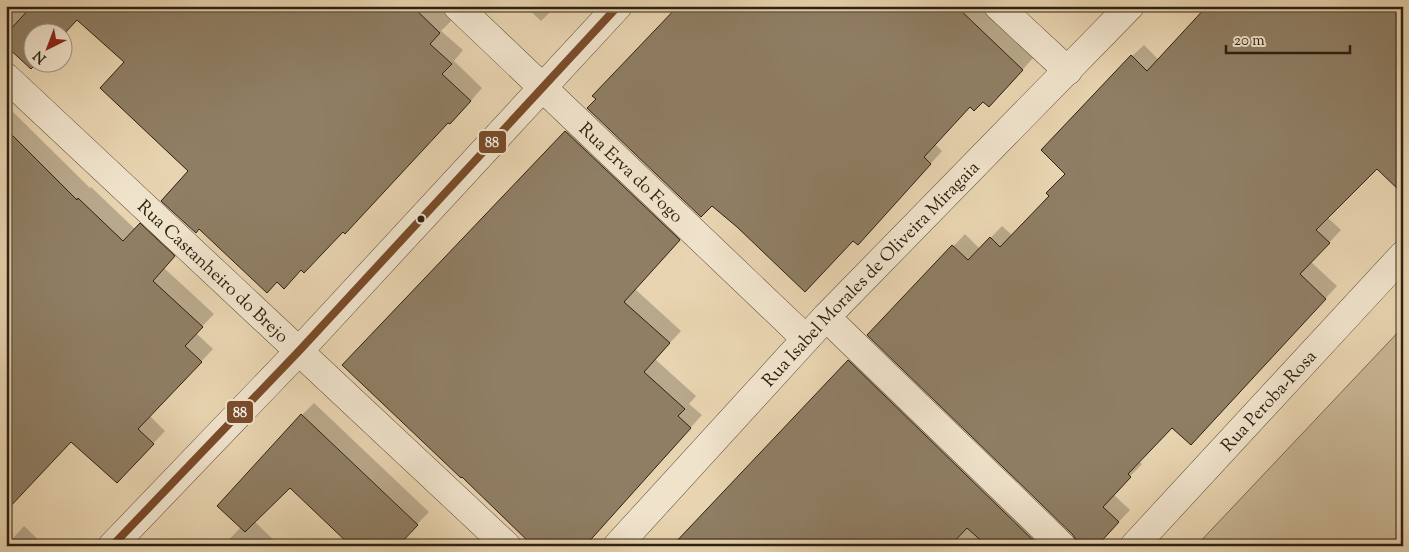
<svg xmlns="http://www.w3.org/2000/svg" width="1409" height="552" viewBox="0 0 1409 552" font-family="'Sorts Mill Goudy',serif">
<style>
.green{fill:#c8b695;stroke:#7b6c53}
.shadow{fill:#0003}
.building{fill:#8f7e64;stroke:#2e2111}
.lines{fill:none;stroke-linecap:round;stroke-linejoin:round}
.minor-casing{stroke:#5c4e39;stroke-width:29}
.minor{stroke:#f0e3cc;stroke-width:28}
.bus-1-casing{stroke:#f0e3cc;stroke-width:11}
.bus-1{stroke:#7a4b2a;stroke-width:8}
.bus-dot{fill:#2e2111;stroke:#f0e3cc;stroke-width:2}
.labels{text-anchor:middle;stroke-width:5;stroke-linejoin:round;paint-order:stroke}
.street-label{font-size:18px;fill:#2e2111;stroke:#f0e3cc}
.line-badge{stroke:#f0e3cc;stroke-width:2}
.badge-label{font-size:14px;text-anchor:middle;font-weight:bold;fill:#fff}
</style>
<rect width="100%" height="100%" fill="#e8d4b0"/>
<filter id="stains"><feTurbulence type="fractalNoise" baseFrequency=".004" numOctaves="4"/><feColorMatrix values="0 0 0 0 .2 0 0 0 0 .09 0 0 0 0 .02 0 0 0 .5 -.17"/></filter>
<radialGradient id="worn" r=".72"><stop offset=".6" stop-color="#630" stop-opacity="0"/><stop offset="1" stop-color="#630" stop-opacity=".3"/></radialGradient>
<path class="green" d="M 1403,327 L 1403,546 L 1196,546 Z"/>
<path class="shadow" d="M 6,6 L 437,6 L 452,20 L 441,31 L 463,50 L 454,61 L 482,88 L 463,110 L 450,123 L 449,121 L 343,231 L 302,269 L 277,280 L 190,171 L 126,62 L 78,19 L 62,32 L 32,32 L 32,62 L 31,68 L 6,44 Z
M 525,6 L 556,6 L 541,21 Z
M 681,6 L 981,6 L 1033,58 L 1001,94 L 970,106 L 935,144 L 942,151 L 870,232 L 854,239 Z
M 1144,45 L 1159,60 L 1377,168 L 1327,217 L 1341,230 L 1311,262 L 1337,286 L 1202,432 L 1172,426 L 1139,461 L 1142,464 L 1113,494 L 1130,510 L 1096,546 L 1078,542 L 1074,534 L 869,335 L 965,234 L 980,249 L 1002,226 L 1013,236 L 1050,196 L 1067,174 L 1132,56 Z
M 6,105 L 90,188 L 91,187 L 136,230 L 153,212 L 186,243 L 164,268 L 214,314 L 196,333 L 213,349 L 150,416 L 165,431 L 129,469 L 71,440 L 6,510 Z
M 578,120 L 691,228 L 635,289 L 681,331 L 655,359 L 696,396 L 689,404 L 702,415 L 584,546 L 462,475 L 344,365 Z
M 860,349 L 1063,546 L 674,546 Z
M 314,403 L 429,512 L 396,546 L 343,546 L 347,541 L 290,486 L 254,521 L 280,546 L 223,546 L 241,527 L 302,415 Z
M 24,526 L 45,546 L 6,546 Z"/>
<path class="building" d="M 32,6 L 412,6 L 440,33 L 430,44 L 452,64 L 442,74 L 471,101 L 450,124 L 448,123 L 345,234 L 343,232 L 304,273 L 301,270 L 284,289 L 277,282 L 267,293 L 199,229 L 196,233 L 161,201 L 188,171 L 100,88 L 124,62 L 77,20 L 62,36 L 62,32 L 32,32 L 32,62 L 38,62 L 31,69 L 6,46 L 6,34 Z
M 678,6 L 956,6 L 1023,70 L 989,107 L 983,102 L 974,111 L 970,107 L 924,157 L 931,164 L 858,245 L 853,241 L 805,292 L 737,227 L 712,206 L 701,217 L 587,108 L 596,99 L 592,96 Z
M 1207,6 L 1403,6 L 1403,194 L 1377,169 L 1316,230 L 1330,243 L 1300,274 L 1326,299 L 1191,445 L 1172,428 L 1128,474 L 1131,477 L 1103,507 L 1119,522 L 1097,546 L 1077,546 L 1077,541 L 1073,535 L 867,335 L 952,245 L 968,260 L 990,237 L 1000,247 L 1049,196 L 1046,193 L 1065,174 L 1041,150 L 1131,55 L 1147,71 Z
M 6,129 L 77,200 L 78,198 L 123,241 L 140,223 L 175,256 L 153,281 L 203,327 L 185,346 L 202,362 L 138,429 L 154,444 L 117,483 L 71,442 L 6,511 Z
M 565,131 L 680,240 L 624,302 L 670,343 L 644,372 L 685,409 L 678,416 L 691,428 L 585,546 L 533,546 L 462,477 L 461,478 L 342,365 Z
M 848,360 L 1039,546 L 987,546 L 967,528 L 950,546 L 672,546 Z
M 301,414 L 418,525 L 398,546 L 351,546 L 290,488 L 245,532 L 217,506 Z"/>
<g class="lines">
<g class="minor-casing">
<g id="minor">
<path id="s1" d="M 457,6 L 806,339"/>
<path d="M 998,6 L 1068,71"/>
<path id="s2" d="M 6,77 L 507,546"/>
<path d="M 826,317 L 1062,546"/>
<path d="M 112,546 L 299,351 L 618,6"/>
<path id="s3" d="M 617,546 L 826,317 L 1130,6"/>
<path id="s4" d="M 1134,546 L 1403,255"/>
</g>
</g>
<use href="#minor" class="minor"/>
<g class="bus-1-casing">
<path id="bus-1" d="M 112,546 L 299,351 L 618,6"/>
</g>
<use href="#bus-1" class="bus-1"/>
</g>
<circle class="bus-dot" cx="421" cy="219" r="4.5"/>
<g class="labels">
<g class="street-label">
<text dy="6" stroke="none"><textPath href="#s1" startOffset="241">Rua Erva do Fogo</textPath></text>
<text dy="6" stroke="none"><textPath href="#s2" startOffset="284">Rua Castanheiro do Brejo</textPath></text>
<text dy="6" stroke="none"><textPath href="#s3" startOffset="372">Rua Isabel Morales de Oliveira Miragaia</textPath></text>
<text dy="6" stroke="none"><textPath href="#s4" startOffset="198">Rua Peroba-Rosa</textPath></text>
</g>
</g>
<g class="line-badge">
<rect x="478" y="130" width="29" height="24" rx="5" fill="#7a4b2a"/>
<rect x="226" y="400" width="28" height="24" rx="5" fill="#7a4b2a"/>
</g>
<g class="badge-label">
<text x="492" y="147">88</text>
<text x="240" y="417">88</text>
</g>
<rect width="1409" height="552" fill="none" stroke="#e8d4b0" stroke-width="25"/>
<rect x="8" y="8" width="1394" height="537" fill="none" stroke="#2e2111" stroke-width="2.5"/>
<rect x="12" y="12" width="1384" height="527" fill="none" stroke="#2e2111"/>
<g transform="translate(48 48) rotate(222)"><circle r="24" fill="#f0e3cc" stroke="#a29581"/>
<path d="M0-4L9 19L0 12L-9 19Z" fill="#8f2418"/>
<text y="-8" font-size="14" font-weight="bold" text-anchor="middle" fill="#2e2111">N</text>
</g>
<path d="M1226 45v8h124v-8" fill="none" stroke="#2e2111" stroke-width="2.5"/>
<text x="1234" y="45" font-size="15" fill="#2e2111" stroke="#f0e3cc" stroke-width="4" paint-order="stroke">20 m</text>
<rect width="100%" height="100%" filter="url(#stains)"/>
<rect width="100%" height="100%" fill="url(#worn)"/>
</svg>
